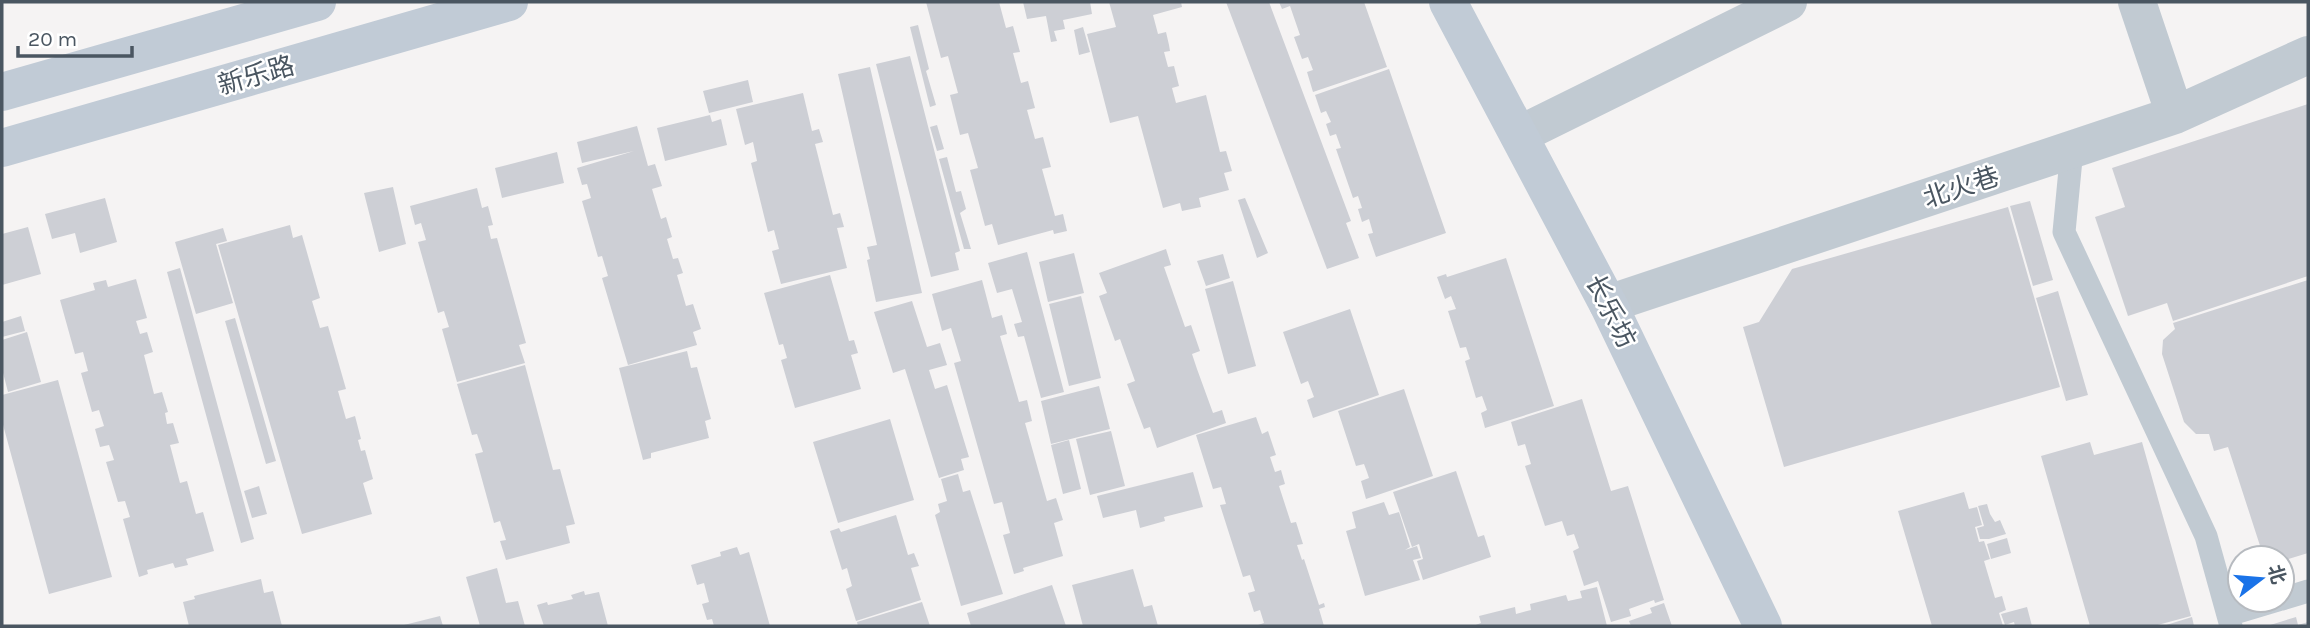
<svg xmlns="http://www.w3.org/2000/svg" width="2310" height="628" viewBox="0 0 2310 628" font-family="Karla,'Noto Sans SC',sans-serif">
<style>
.building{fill:#cdcfd5}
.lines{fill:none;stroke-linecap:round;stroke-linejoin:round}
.lane{stroke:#c1cad2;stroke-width:23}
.street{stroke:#c1cad2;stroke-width:38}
.secondary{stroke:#c1cbd6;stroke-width:38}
.labels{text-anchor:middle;stroke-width:5;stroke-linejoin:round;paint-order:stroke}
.street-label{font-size:26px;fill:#4a5661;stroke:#fff}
</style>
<rect width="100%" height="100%" fill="#f5f3f3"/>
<path class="building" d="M 926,2 L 999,2 L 1006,28 L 1013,26 L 1020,52 L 1013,53 L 1021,83 L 1028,81 L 1035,108 L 1027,110 L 1035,139 L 1043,137 L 1051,167 L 1042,169 L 1055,216 L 1063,214 L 1067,231 L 1054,234 L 1053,230 L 998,245 L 992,224 L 985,226 L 970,170 L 978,168 L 968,133 L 960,135 L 950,95 L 958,93 L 948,56 L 941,58 Z
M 1023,2 L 1090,2 L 1092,14 L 1063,20 L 1065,29 L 1054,31 L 1057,41 L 1051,42 L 1046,16 L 1027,19 Z
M 1109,2 L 1181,2 L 1182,7 L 1153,15 L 1158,34 L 1166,32 L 1169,45 L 1170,51 L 1164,52 L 1168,67 L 1174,66 L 1179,86 L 1172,88 L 1176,103 L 1206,95 L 1220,152 L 1226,151 L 1232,171 L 1224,173 L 1229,190 L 1199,198 L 1201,207 L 1182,211 L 1180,203 L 1163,208 L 1138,116 L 1110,123 L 1087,34 L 1116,27 Z
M 1226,2 L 1269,2 L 1351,221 L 1346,223 L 1359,258 L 1327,269 Z
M 1279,2 L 1364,2 L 1387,67 L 1313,92 L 1307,72 L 1313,70 L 1308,57 L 1302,59 L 1294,37 L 1300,35 L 1290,6 L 1282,9 Z
M 918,25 L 929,69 L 926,71 L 936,105 L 930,107 L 910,27 Z
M 1083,27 L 1090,52 L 1079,55 L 1074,30 Z
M 910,56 L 960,251 L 955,253 L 959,270 L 931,277 L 876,64 Z
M 870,67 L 922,293 L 876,302 L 867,260 L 870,259 L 867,247 L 877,245 L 838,74 Z
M 1389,69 L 1446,233 L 1376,257 L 1368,234 L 1373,233 L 1369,219 L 1362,222 L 1358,209 L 1362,208 L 1358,196 L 1353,198 L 1336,149 L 1341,148 L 1336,134 L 1330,136 L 1326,124 L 1331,122 L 1326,111 L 1321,113 L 1315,95 Z
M 748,80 L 753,102 L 709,113 L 703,91 Z
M 803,93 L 812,131 L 819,129 L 823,142 L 815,144 L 833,215 L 840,213 L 844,227 L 837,228 L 847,268 L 781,284 L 772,251 L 779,249 L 774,230 L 768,232 L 751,163 L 757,161 L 753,142 L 745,145 L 736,109 Z
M 2308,104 L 2308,276 L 2173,321 L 2167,303 L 2128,316 L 2095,217 L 2125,207 L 2112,168 Z
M 710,115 L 712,122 L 721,119 L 727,145 L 665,161 L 657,128 Z
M 937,125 L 944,149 L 937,151 L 930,127 Z
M 637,126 L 648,166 L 655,164 L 662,186 L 652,189 L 661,219 L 666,217 L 672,237 L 667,239 L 673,259 L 678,258 L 683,273 L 677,275 L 686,306 L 693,304 L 701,329 L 693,332 L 697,345 L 628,365 L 602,278 L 608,276 L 602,256 L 598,257 L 582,201 L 591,198 L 587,184 L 582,185 L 577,168 L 634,151 L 582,163 L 577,142 Z
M 557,152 L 564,183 L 502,198 L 495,168 Z
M 947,157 L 956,192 L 961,191 L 966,209 L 960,213 L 971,249 L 964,249 L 939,159 Z
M 393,187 L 406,244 L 379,252 L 364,193 Z
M 477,188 L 482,208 L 488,206 L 493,225 L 488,226 L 491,239 L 497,238 L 526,343 L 519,345 L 525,363 L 457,382 L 442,329 L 449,327 L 444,311 L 438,313 L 418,242 L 426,240 L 421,223 L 415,225 L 410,206 Z
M 105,198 L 117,242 L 80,253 L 75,233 L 52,239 L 45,214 Z
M 1245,198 L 1268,253 L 1257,258 L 1238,200 Z
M 2030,201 L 2053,280 L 2033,286 L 2010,206 Z
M 2008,207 L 2060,387 L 1784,467 L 1743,327 L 1759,322 L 1792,269 Z
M 290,225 L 293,238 L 302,235 L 320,298 L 312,301 L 320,328 L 328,326 L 346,389 L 338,391 L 346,419 L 355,416 L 361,439 L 358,440 L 361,451 L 365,450 L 373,479 L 363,483 L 372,514 L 302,534 L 218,245 Z
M 28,227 L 41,274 L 2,285 L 2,234 Z
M 223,228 L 227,241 L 216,244 L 233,303 L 196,314 L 175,242 Z
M 1166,249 L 1171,265 L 1164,267 L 1185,327 L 1191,325 L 1200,351 L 1192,354 L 1197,369 L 1213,413 L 1222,410 L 1226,423 L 1157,448 L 1150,427 L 1144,429 L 1127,384 L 1135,381 L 1120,339 L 1115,341 L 1099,296 L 1107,293 L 1099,273 Z
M 1027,252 L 1064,392 L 1041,398 L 1024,336 L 1018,337 L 1014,324 L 1022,322 L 1012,289 L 997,293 L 988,263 Z
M 1074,253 L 1084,293 L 1048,302 L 1039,262 Z
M 1223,254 L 1230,278 L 1206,286 L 1197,261 Z
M 1506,258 L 1554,406 L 1485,428 L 1481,413 L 1487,410 L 1482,396 L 1476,398 L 1465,361 L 1470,359 L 1466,347 L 1460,348 L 1448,311 L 1456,309 L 1451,296 L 1445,299 L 1437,277 L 1446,274 L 1447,277 Z
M 180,268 L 254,539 L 241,543 L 167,272 Z
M 830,275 L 849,341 L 854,340 L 858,353 L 851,355 L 861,389 L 795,408 L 781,360 L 787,358 L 783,344 L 779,345 L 764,293 Z
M 136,279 L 147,318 L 136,321 L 140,334 L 147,332 L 153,352 L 144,355 L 154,394 L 162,392 L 168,412 L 165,413 L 167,424 L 173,423 L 179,443 L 170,445 L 180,483 L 187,481 L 196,514 L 203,512 L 214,551 L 186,559 L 188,565 L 175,568 L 173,563 L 147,570 L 148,574 L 139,577 L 123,519 L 130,517 L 125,501 L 118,502 L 106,462 L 114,460 L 109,445 L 100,447 L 95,429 L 104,426 L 99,410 L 92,412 L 81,373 L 88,371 L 83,352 L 75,354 L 60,300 L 95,290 L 93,283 L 106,280 L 108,287 Z
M 982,280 L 992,318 L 1002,315 L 1007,334 L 1000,336 L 1019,402 L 1027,400 L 1032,421 L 1025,423 L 1047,501 L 1056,498 L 1063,520 L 1054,523 L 1063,556 L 1023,568 L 1024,571 L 1014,574 L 1003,535 L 1010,533 L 1002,502 L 994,504 L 954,363 L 961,361 L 951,328 L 942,331 L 932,294 Z
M 2308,280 L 2308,553 L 2282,561 L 2282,558 L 2264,558 L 2228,447 L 2214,451 L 2209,434 L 2196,434 L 2184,422 L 2162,354 L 2163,340 L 2175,329 L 2173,323 Z
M 1233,281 L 1256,366 L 1228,374 L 1205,289 Z
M 2058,291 L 2088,395 L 2066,401 L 2036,298 Z
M 1081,296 L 1101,378 L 1069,386 L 1049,304 Z
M 912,301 L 927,347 L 940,343 L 947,365 L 929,370 L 935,389 L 947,385 L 969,457 L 961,459 L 964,470 L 939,478 L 905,369 L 893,373 L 874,312 Z
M 1350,309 L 1379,395 L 1313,418 L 1307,400 L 1314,397 L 1308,381 L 1301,384 L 1283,332 Z
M 21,316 L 25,331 L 2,337 L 2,322 Z
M 235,318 L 276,461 L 266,464 L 225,321 Z
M 27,332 L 41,382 L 8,392 L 2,369 L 2,340 Z
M 687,351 L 691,368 L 697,367 L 711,419 L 705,421 L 709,438 L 651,453 L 651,458 L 643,460 L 619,368 Z
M 525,365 L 553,470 L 560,469 L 575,524 L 566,526 L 570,543 L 506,560 L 500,541 L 506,540 L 500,521 L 494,523 L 475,454 L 483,452 L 477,434 L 472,435 L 457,384 Z
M 58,380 L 112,577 L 49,594 L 2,421 L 2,395 Z
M 1099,386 L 1110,429 L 1051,444 L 1041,401 Z
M 1404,389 L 1433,476 L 1366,499 L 1361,481 L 1369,478 L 1367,472 L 1364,464 L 1356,466 L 1338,411 Z
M 1582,399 L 1611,491 L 1628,486 L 1664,600 L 1655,603 L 1654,600 L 1629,609 L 1631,616 L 1611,622 L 1598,581 L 1584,586 L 1573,551 L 1579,548 L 1574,534 L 1567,536 L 1562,521 L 1545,526 L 1525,466 L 1531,464 L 1525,444 L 1518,446 L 1511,422 Z
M 1256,417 L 1262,434 L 1268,431 L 1276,455 L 1270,457 L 1275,472 L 1281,470 L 1285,484 L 1279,486 L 1291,523 L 1296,522 L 1303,544 L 1297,545 L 1302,560 L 1304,559 L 1319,605 L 1324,603 L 1325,607 L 1319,609 L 1324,626 L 1255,626 L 1264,623 L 1260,610 L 1254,612 L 1248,593 L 1255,591 L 1250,575 L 1243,577 L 1220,505 L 1226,504 L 1221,487 L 1213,489 L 1196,435 Z
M 890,419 L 914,500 L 838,523 L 813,442 Z
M 1111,431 L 1125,486 L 1090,495 L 1076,439 Z
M 1069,440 L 1081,489 L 1063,494 L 1051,445 Z
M 2090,442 L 2094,455 L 2142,442 L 2191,616 L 2154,626 L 2090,626 L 2041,456 Z
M 1456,471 L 1478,537 L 1484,535 L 1491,557 L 1423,580 L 1417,561 L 1423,559 L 1419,544 L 1412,547 L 1393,492 Z
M 1193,472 L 1203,507 L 1164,517 L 1165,521 L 1140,528 L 1136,510 L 1103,518 L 1097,496 Z
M 958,474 L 963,492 L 970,490 L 1003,594 L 961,606 L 935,515 L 940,512 L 938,504 L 947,501 L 941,479 Z
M 259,486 L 267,514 L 252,518 L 244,491 Z
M 1964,492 L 1969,509 L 1977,507 L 1982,525 L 1975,527 L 1979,542 L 1984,541 L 1990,559 L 1984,561 L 1995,598 L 2002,596 L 2006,610 L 1999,613 L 2003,626 L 1932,626 L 1898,511 Z
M 1384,502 L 1389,515 L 1399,512 L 1410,547 L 1405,550 L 1417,546 L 1421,558 L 1413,560 L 1420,580 L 1365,596 L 1346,531 L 1356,528 L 1352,512 Z
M 1987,504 L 1990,514 L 1995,522 L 2000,520 L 2006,534 L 1989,539 L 1980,539 L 1977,528 L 1984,526 L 1978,506 Z
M 896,515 L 908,555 L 914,553 L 919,566 L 911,568 L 921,600 L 856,621 L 846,589 L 852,586 L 847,568 L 842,570 L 830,531 L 839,528 L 841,532 Z
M 2007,538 L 2011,553 L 1991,559 L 1987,544 Z
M 737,547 L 740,555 L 749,552 L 770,626 L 714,626 L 712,619 L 707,620 L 702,604 L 709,602 L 704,583 L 697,585 L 691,565 L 721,556 L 720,552 Z
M 497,568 L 506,603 L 518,601 L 525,626 L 480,626 L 466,577 Z
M 1133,569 L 1144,607 L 1152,605 L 1158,626 L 1083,626 L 1072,585 Z
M 261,579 L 264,593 L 273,591 L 282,626 L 189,626 L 183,602 L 195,599 L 194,596 Z
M 1052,585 L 1066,626 L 971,626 L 967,613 Z
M 1597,587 L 1607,626 L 1473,626 L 1481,623 L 1479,616 L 1515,607 L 1516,614 L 1531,610 L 1530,604 L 1566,595 L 1568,601 L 1582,598 L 1580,591 Z
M 584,591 L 585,595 L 599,592 L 608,626 L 544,626 L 537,605 L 547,602 L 548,605 L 573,599 L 571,595 Z
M 922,602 L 930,626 L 858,626 L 857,622 Z
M 1664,603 L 1672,626 L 1631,626 L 1629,621 L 1652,613 L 1650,608 Z
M 2027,607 L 2032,626 L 2015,626 L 2014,622 L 2005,625 L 2001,614 Z
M 440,616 L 443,626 L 404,626 L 404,625 Z
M 2192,617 L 2194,626 L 2163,626 Z
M 2296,617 L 2298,625 L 2308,622 L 2308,626 L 2267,626 Z"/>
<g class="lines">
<path class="lane" d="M 2072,149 L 2064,232 L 2206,536 L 2231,626
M 2282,599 L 2308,591
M 2228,615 L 2278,600"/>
<path class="street" d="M 2137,2 L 2175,115
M 1519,135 L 1788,2
M 1608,304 L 2175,115 L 2308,55"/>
<path class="secondary" d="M 1448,2 L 1608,304 L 1763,626
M 2,92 L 317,2
M 2,148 L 509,2"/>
</g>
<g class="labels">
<g class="street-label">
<text transform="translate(256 75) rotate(-16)" y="9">新乐路</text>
<text transform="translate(1961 187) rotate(-18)" y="9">北火巷</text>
<text transform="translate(1611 311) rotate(63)" y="9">长乐坊</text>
</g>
</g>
<rect width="2310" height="628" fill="none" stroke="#4a5661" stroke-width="7"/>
<g transform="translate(2261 579) rotate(74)"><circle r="33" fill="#ffffff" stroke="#b7bbc0" stroke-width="2"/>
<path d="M0-5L12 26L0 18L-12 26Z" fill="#1a73e8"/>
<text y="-10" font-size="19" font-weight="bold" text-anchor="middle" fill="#4a5661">北</text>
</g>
<path d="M18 46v10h114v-10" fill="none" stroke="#4a5661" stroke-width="3.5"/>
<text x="28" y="46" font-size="21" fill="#4a5661" stroke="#ffffff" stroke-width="5" paint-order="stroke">20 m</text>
</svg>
